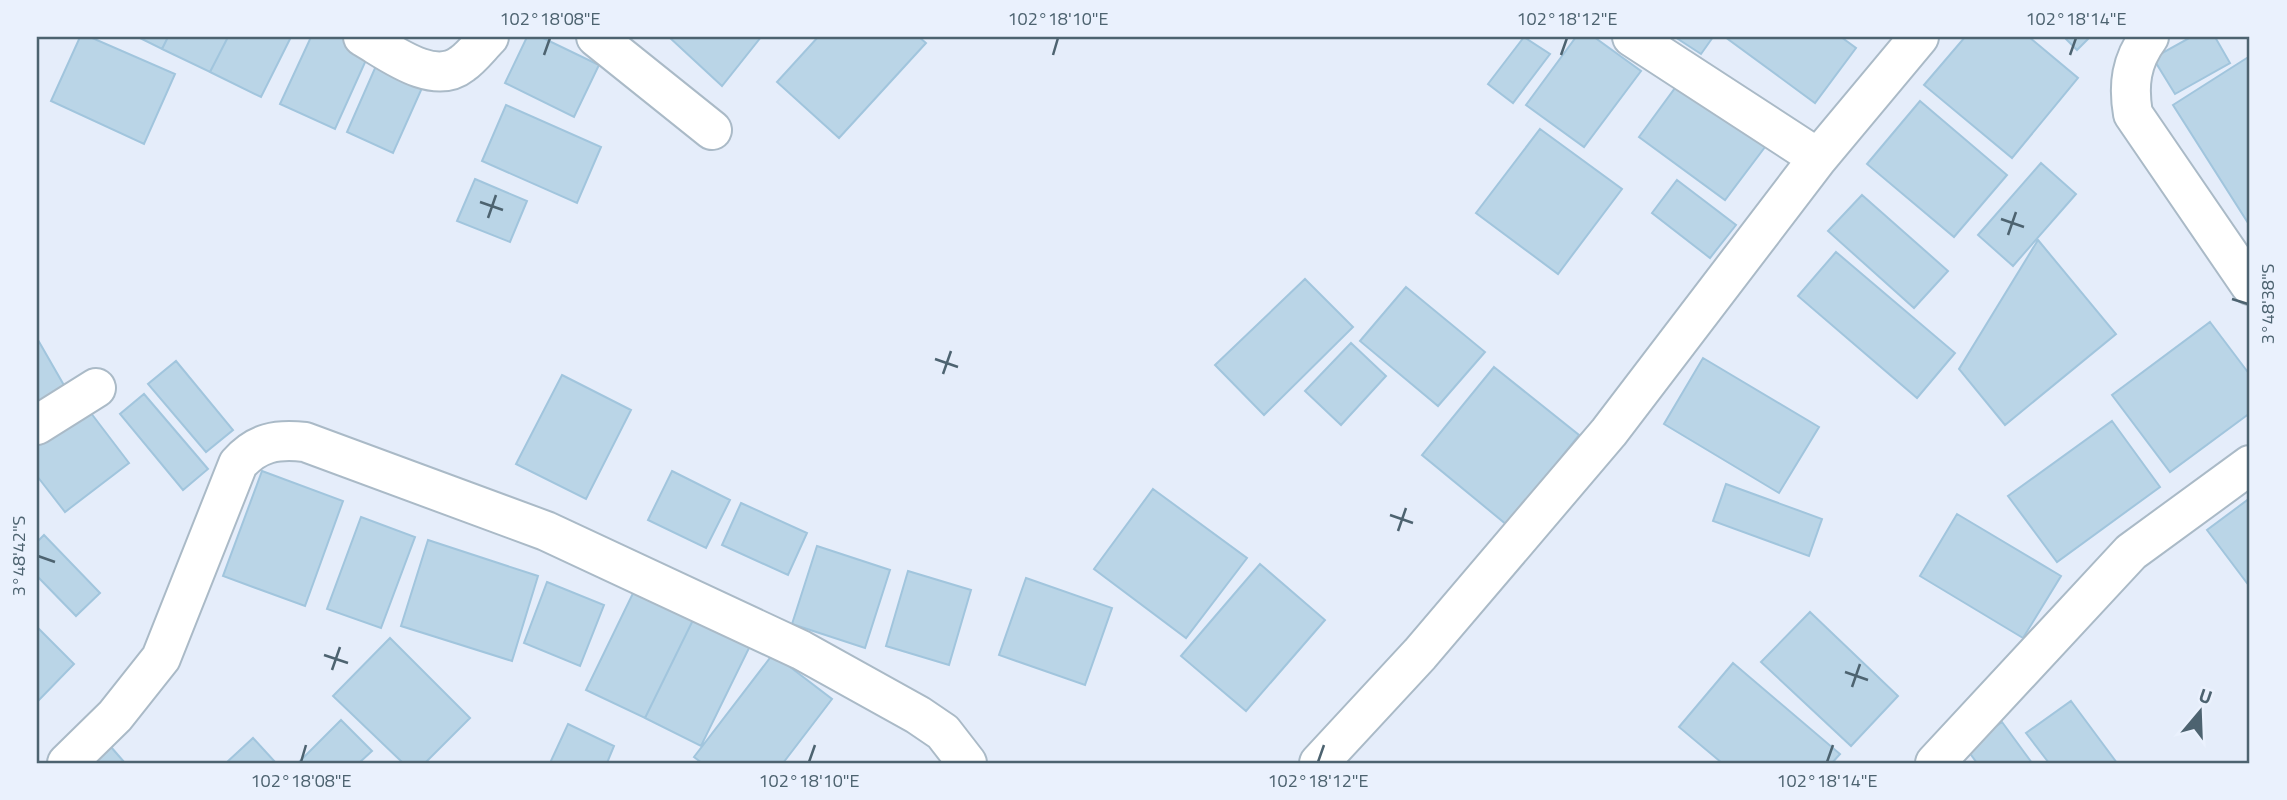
<svg xmlns="http://www.w3.org/2000/svg" width="2287" height="800" viewBox="0 0 2287 800" font-family="'Titillium Web',sans-serif">
<style>
.building{fill:#bad5e7;stroke:#a1c5dd;stroke-width:2}
.lines{fill:none;stroke-linecap:round;stroke-linejoin:round}
.minor-casing{stroke:#aabac7;stroke-width:42}
.minor{stroke:#fff;stroke-width:38}
.ticks{fill:none;stroke:#4d6370;stroke-width:2.5}
.neatline{fill:none;stroke:#4d6370;stroke-width:2.5}
.ticks-label{font-size:18px;text-anchor:middle;fill:#4d6370}
</style>
<rect width="100%" height="100%" fill="#e5edfa"/>
<path class="building" d="M 80,37 L 90,37 L 175,74 L 144,144 L 51,101 Z
M 138,37 L 168,37 L 162,49 Z
M 168,37 L 228,37 L 210,72 L 162,49 Z
M 228,37 L 291,37 L 261,97 L 210,72 Z
M 311,37 L 342,37 L 371,49 L 335,129 L 280,104 Z
M 527,37 L 541,37 L 599,65 L 574,117 L 505,83 Z
M 669,37 L 761,37 L 722,86 Z
M 818,37 L 919,37 L 926,43 L 839,138 L 777,82 Z
M 1524,37 L 1550,54 L 1513,103 L 1488,84 Z
M 1576,37 L 1594,37 L 1641,71 L 1584,147 L 1526,105 Z
M 1675,37 L 1713,37 L 1701,54 Z
M 1725,37 L 1841,37 L 1856,48 L 1815,103 Z
M 1965,37 L 2029,37 L 2078,78 L 2012,158 L 1924,85 Z
M 2064,37 L 2090,37 L 2077,50 Z
M 2191,37 L 2215,37 L 2230,63 L 2175,94 L 2153,58 Z
M 2250,56 L 2250,226 L 2173,105 Z
M 379,59 L 426,79 L 393,153 L 347,132 Z
M 1678,84 L 1765,147 L 1725,200 L 1639,137 Z
M 1920,101 L 2007,175 L 1954,237 L 1867,164 Z
M 506,105 L 601,147 L 577,203 L 482,161 Z
M 1540,129 L 1622,189 L 1558,274 L 1476,213 Z
M 2041,163 L 2076,194 L 2013,266 L 1978,235 Z
M 475,179 L 527,201 L 510,242 L 457,221 Z
M 1677,180 L 1736,225 L 1710,258 L 1652,213 Z
M 1862,195 L 1948,271 L 1914,308 L 1828,231 Z
M 2038,240 L 2116,334 L 2005,425 L 1959,369 Z
M 1836,252 L 1955,353 L 1917,398 L 1798,296 Z
M 1305,279 L 1353,327 L 1264,415 L 1215,365 Z
M 1406,287 L 1485,352 L 1438,406 L 1360,341 Z
M 2210,322 L 2250,375 L 2250,413 L 2170,472 L 2112,395 Z
M 38,340 L 73,401 L 37,422 L 37,341 Z
M 1351,343 L 1386,376 L 1341,425 L 1305,391 Z
M 1703,358 L 1819,427 L 1779,493 L 1664,424 Z
M 176,361 L 233,430 L 206,452 L 148,384 Z
M 1494,367 L 1579,435 L 1507,525 L 1422,455 Z
M 562,375 L 631,410 L 586,499 L 516,464 Z
M 144,394 L 208,469 L 183,490 L 120,414 Z
M 81,400 L 129,463 L 65,512 L 37,476 L 37,434 Z
M 2112,421 L 2160,487 L 2057,562 L 2008,496 Z
M 262,471 L 343,501 L 305,606 L 223,576 Z
M 672,471 L 730,500 L 706,548 L 648,520 Z
M 1726,484 L 1822,519 L 1809,556 L 1713,521 Z
M 1153,489 L 1247,558 L 1186,638 L 1094,569 Z
M 2250,498 L 2250,587 L 2207,530 Z
M 741,503 L 807,533 L 788,575 L 722,545 Z
M 1957,514 L 2061,576 L 2023,638 L 1920,576 Z
M 361,517 L 415,537 L 381,628 L 327,609 Z
M 44,535 L 100,593 L 76,616 L 37,576 L 37,542 Z
M 428,540 L 538,576 L 512,661 L 401,626 Z
M 817,546 L 890,570 L 865,648 L 792,624 Z
M 1260,564 L 1325,620 L 1246,711 L 1181,656 Z
M 908,571 L 971,590 L 949,665 L 886,646 Z
M 1026,578 L 1112,608 L 1085,685 L 999,655 Z
M 547,582 L 604,605 L 580,666 L 524,643 Z
M 636,587 L 695,616 L 645,718 L 586,690 Z
M 1810,612 L 1898,696 L 1851,746 L 1761,662 Z
M 695,616 L 751,644 L 701,746 L 645,718 Z
M 37,627 L 74,664 L 37,702 Z
M 390,638 L 470,718 L 425,763 L 403,763 L 333,696 Z
M 773,654 L 832,699 L 783,763 L 702,763 L 694,757 Z
M 1733,663 L 1840,754 L 1832,763 L 1722,763 L 1679,727 Z
M 2071,701 L 2117,763 L 2049,763 L 2026,733 Z
M 341,720 L 372,751 L 359,763 L 298,763 Z
M 2002,722 L 2032,763 L 1977,763 L 1966,748 Z
M 568,724 L 614,746 L 607,763 L 550,763 Z
M 253,738 L 276,763 L 226,763 Z
M 111,747 L 125,763 L 91,763 Z"/>
<g class="lines">
<g class="minor-casing">
<path id="minor" d="M 363,37 C 388,51 433,87 462,64 C 472,57 480,46 489,37
M 596,37 L 712,130
M 1632,37 L 1818,158
M 2149,37 C 2131,61 2128,85 2133,114 L 2250,285
M 37,425 L 96,388
M 67,763 L 115,716 L 161,658 L 238,464 C 257,442 277,439 305,442 L 546,531 L 801,650 L 918,715 L 943,732 L 967,763
M 1319,763 L 1420,654 L 1609,432 L 1818,158 L 1919,37
M 1935,763 L 2131,552 L 2250,465"/>
</g>
<use href="#minor" class="minor"/>
</g>
<path class="ticks" d="M 544,55 L 550,38M 1053,55 L 1058,38M 1561,55 L 1567,38M 2070,55 L 2076,38M 480,202 L 503,210M 488,218 L 496,195M 2001,219 L 2024,227M 2008,235 L 2016,212M 2232,299 L 2248,304M 935,359 L 958,367M 943,374 L 951,351M 1390,515 L 1413,523M 1398,531 L 1406,508M 38,556 L 55,562M 324,655 L 348,663M 332,670 L 340,647M 1845,672 L 1868,680M 1852,687 L 1860,664M 301,762 L 306,745M 809,762 L 815,745M 1318,762 L 1324,745M 1827,762 L 1833,745"/>
<rect width="2287" height="800" fill="none" stroke="#eaf1fd" stroke-width="77"/>
<g transform="translate(2200 712) rotate(19)" stroke="#eaf1fd" stroke-width="5" paint-order="stroke">
<path d="M0-5L12 26L0 18L-12 26Z" fill="#4d6370"/>
<text y="-10" font-size="19" font-weight="bold" text-anchor="middle" fill="#4d6370">U</text>
</g>
<rect x="38" y="38" width="2210" height="724" class="neatline"/>
<g class="ticks-label">
<text x="550" y="25">102°18'08"E</text>
<text x="1058" y="25">102°18'10"E</text>
<text x="1567" y="25">102°18'12"E</text>
<text x="2076" y="25">102°18'14"E</text>
<text transform="translate(2268 304) rotate(-90)" y="6">3°48'38"S</text>
<text transform="translate(19 556) rotate(-90)" y="6">3°48'42"S</text>
<text x="301" y="787">102°18'08"E</text>
<text x="809" y="787">102°18'10"E</text>
<text x="1318" y="787">102°18'12"E</text>
<text x="1827" y="787">102°18'14"E</text>
</g>
</svg>
